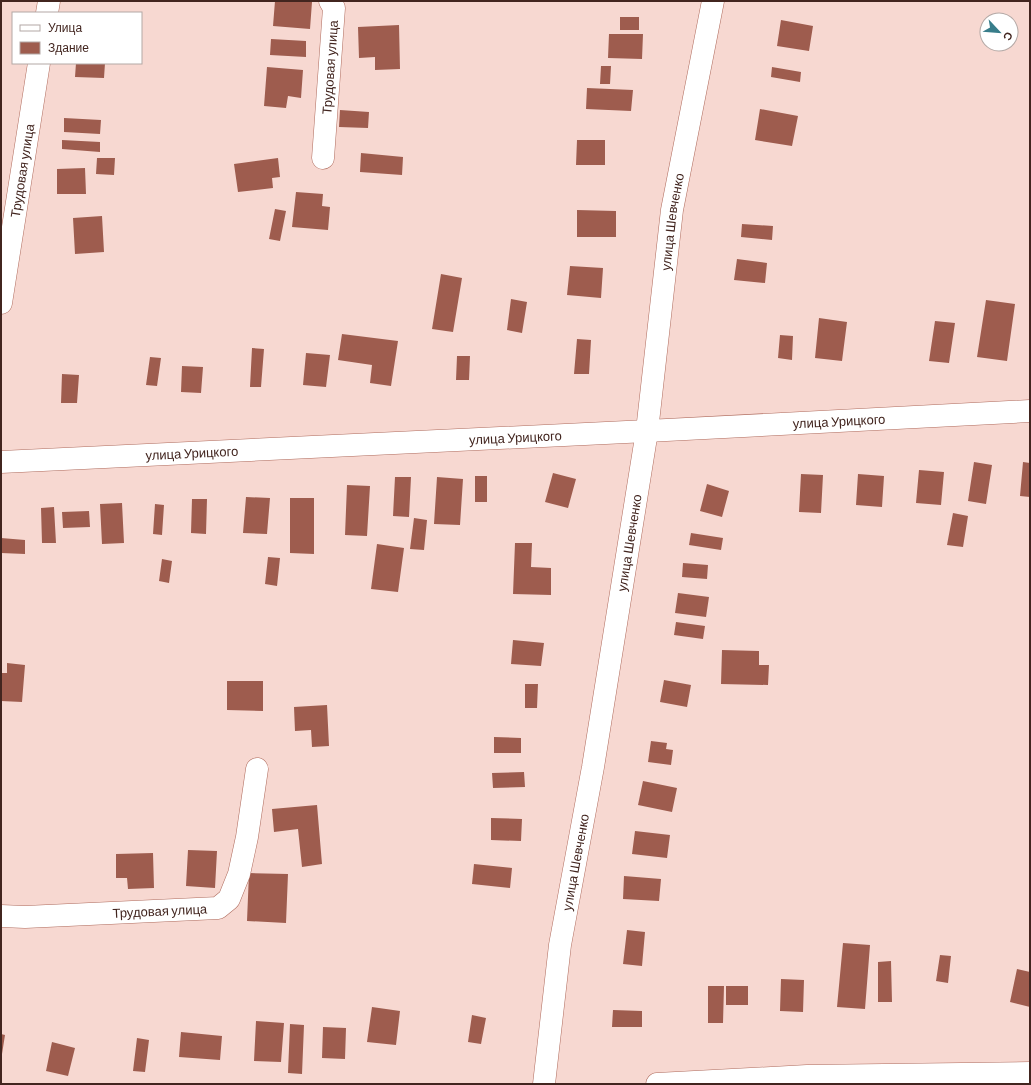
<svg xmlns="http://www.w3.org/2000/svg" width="1031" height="1085" viewBox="0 0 1031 1085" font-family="Barlow,sans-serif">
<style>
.building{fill:#9e5c4e}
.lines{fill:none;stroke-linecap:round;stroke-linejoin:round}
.minor-casing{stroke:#af6b5d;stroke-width:23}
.minor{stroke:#fff;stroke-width:22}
.labels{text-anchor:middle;stroke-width:4;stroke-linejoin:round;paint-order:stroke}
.street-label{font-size:13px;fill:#42251f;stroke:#fff}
</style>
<rect width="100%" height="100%" fill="#f7d8d1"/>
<path class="building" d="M 275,1 L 312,2 L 310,29 L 273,26 Z
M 620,17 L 639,17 L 639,30 L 620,30 Z
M 781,20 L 813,26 L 809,51 L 777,46 Z
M 399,25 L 400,69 L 375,70 L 375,57 L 359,58 L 358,27 Z
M 609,34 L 643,34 L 642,59 L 608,58 Z
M 271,39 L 306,41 L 306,57 L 270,55 Z
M 76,63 L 105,63 L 104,78 L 75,77 Z
M 601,66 L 611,66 L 610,84 L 600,84 Z
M 267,67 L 303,70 L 301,98 L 288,96 L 286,108 L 264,106 Z
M 772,67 L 801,72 L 800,82 L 771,77 Z
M 587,88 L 633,90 L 631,111 L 586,109 Z
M 760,109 L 798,116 L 792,146 L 755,140 Z
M 340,110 L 369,112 L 368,128 L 339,127 Z
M 64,118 L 101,120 L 100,134 L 64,132 Z
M 62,140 L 100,142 L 100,152 L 62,149 Z
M 577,140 L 605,140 L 605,165 L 576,165 Z
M 361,153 L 403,157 L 402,175 L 360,172 Z
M 97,158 L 115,158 L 114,175 L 96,174 Z
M 278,158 L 280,177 L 272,178 L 273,188 L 238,192 L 234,164 Z
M 85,168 L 86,194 L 57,194 L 57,169 Z
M 296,192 L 323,194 L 322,206 L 330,207 L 328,230 L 292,227 Z
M 275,209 L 286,211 L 280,241 L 269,239 Z
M 577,210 L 616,211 L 616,237 L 577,237 Z
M 102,216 L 104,252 L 75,254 L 73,218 Z
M 742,224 L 773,226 L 772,240 L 741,237 Z
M 737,259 L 767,263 L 765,283 L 734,280 Z
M 570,266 L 603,268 L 601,298 L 567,295 Z
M 441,274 L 462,278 L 453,332 L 432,329 Z
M 511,299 L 527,302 L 522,333 L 507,330 Z
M 986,300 L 1015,304 L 1007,361 L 977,357 Z
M 819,318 L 847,322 L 842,361 L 815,358 Z
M 935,321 L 955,323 L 949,363 L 929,361 Z
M 342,334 L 398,341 L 391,386 L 370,383 L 372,365 L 338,360 Z
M 780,335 L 793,336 L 792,360 L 778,358 Z
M 577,339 L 591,340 L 589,374 L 574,374 Z
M 252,348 L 264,349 L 261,387 L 250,387 Z
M 306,353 L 330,355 L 326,387 L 303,385 Z
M 457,356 L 470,356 L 469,380 L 456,380 Z
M 150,357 L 161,358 L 157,386 L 146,385 Z
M 182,366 L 203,367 L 201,393 L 181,392 Z
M 62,374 L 79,375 L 77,403 L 61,403 Z
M 974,462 L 992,465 L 986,504 L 968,501 Z
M 1023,462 L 1030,463 L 1030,497 L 1020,496 Z
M 919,470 L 944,472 L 941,505 L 916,503 Z
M 553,473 L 576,479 L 568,508 L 545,502 Z
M 801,474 L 823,475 L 821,513 L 799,512 Z
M 858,474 L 884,476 L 882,507 L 856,505 Z
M 475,476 L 487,476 L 487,502 L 475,502 Z
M 395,477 L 411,477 L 409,517 L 393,516 Z
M 437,477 L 463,479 L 460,525 L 434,524 Z
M 707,484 L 729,491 L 722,517 L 700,511 Z
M 347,485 L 370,486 L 367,536 L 345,535 Z
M 246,497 L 270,498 L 267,534 L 243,533 Z
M 290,498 L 314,498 L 314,554 L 290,553 Z
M 192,499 L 207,499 L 206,534 L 191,533 Z
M 122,503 L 124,543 L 102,544 L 100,504 Z
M 155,504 L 164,505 L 162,535 L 153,534 Z
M 54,507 L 56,543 L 42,543 L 41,508 Z
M 89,511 L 90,527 L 63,528 L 62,512 Z
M 953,513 L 968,516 L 963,547 L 947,545 Z
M 414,518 L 427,520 L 424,550 L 410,549 Z
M 691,533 L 723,538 L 721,550 L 689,545 Z
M 1,538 L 25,540 L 25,554 L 1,553 Z
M 515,543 L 532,543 L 531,567 L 551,568 L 551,595 L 513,594 Z
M 377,544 L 404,548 L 398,592 L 371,589 Z
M 268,557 L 280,558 L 277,586 L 265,584 Z
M 162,559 L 172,561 L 169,583 L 159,581 Z
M 683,563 L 708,565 L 707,579 L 682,577 Z
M 678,593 L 709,597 L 706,617 L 675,613 Z
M 676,622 L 705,626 L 703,639 L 674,635 Z
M 513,640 L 544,643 L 541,666 L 511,664 Z
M 722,650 L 759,651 L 759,665 L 769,665 L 768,685 L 721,684 Z
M 7,663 L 25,665 L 22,702 L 1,701 L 1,673 L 7,673 Z
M 664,680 L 691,685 L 687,707 L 660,702 Z
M 227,681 L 263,681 L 263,711 L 227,710 Z
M 525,684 L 538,684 L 537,708 L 525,708 Z
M 327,705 L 329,746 L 312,747 L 311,730 L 295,731 L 294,707 Z
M 494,737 L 521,738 L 521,753 L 494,753 Z
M 651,741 L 667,743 L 666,749 L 673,750 L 671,765 L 648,762 Z
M 524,772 L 525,787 L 493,788 L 492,773 Z
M 643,781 L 677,788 L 672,812 L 638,805 Z
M 317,805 L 322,864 L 302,867 L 298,829 L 274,832 L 272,809 Z
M 491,818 L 522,819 L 521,841 L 491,840 Z
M 635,831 L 670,835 L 667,858 L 632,854 Z
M 188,850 L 217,851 L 215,888 L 186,886 Z
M 153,853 L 154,888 L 128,889 L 127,878 L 116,878 L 116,854 Z
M 474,864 L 512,868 L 510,888 L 472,884 Z
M 249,873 L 288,874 L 286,923 L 247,921 Z
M 624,876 L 661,879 L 659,901 L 623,899 Z
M 627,930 L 645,932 L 642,966 L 623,964 Z
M 843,943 L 870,945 L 865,1009 L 837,1007 Z
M 940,955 L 951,956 L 948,983 L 936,981 Z
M 891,961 L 892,1002 L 878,1002 L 878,962 Z
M 1017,969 L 1030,972 L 1030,1007 L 1010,1002 Z
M 781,979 L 804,980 L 803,1012 L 780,1011 Z
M 708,986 L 724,986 L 723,1023 L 708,1023 Z
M 726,986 L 748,986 L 748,1005 L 726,1005 Z
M 372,1007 L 400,1011 L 396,1045 L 367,1042 Z
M 613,1010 L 642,1011 L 642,1027 L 612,1027 Z
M 472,1015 L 486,1018 L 481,1044 L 468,1042 Z
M 256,1021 L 284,1023 L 281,1062 L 254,1061 Z
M 290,1024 L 304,1025 L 302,1074 L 288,1073 Z
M 323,1027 L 346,1028 L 345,1059 L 322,1058 Z
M 181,1032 L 222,1036 L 220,1060 L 179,1057 Z
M 1,1034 L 5,1035 L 2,1054 L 1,1054 Z
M 137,1038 L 149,1040 L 145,1072 L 133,1071 Z
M 52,1042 L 75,1048 L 68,1076 L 46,1071 Z"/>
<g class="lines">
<g class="minor-casing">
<g id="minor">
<path d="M 47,13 L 49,1"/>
<path id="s1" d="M 323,158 L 334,8 L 330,1"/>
<path id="s2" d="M 1,303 L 39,63"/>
<path id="s3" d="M 1,462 L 647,431 L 1030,411"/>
<path id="s4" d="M 1,916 L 25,917 L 218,908 L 229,899 L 239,874 L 247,837 L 257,769"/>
<path id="s5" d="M 544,1084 L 560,945 L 593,767 L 647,431 L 672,210 L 713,1"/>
<path d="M 657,1084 L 807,1076 L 1030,1073"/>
</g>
</g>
<use href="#minor" class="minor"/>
</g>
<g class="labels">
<g class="street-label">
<text dy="5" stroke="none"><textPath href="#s1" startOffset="91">Трудовая улица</textPath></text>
<text dy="5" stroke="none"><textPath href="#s2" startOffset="134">Трудовая улица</textPath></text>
<text dy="5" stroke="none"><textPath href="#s5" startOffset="872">улица Шевченко</textPath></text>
<text dy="5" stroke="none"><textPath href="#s3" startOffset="839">улица Урицкого</textPath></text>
<text dy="5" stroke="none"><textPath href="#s3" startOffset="515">улица Урицкого</textPath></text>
<text dy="5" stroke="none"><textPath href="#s3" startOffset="191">улица Урицкого</textPath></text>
<text dy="5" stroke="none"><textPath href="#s5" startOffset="548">улица Шевченко</textPath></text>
<text dy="5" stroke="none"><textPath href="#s5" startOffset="224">улица Шевченко</textPath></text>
<text dy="5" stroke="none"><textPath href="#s4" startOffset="159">Трудовая улица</textPath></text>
</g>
</g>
<rect width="1031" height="1085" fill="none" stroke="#42251f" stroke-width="4"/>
<rect x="12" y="12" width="130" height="52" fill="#ffffff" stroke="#b3a8a5"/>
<rect x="20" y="25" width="20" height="6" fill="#ffffff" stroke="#b3a8a5"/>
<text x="48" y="32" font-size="12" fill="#42251f">Улица</text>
<rect x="20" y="42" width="20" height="12" fill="#9e5c4e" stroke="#b3a8a5"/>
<text x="48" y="52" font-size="12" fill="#42251f">Здание</text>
<g transform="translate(999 32) rotate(116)"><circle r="19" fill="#ffffff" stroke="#b3a8a5"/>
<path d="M0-3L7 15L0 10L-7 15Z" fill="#387d8a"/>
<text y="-6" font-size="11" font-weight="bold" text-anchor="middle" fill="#42251f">С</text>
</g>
</svg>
